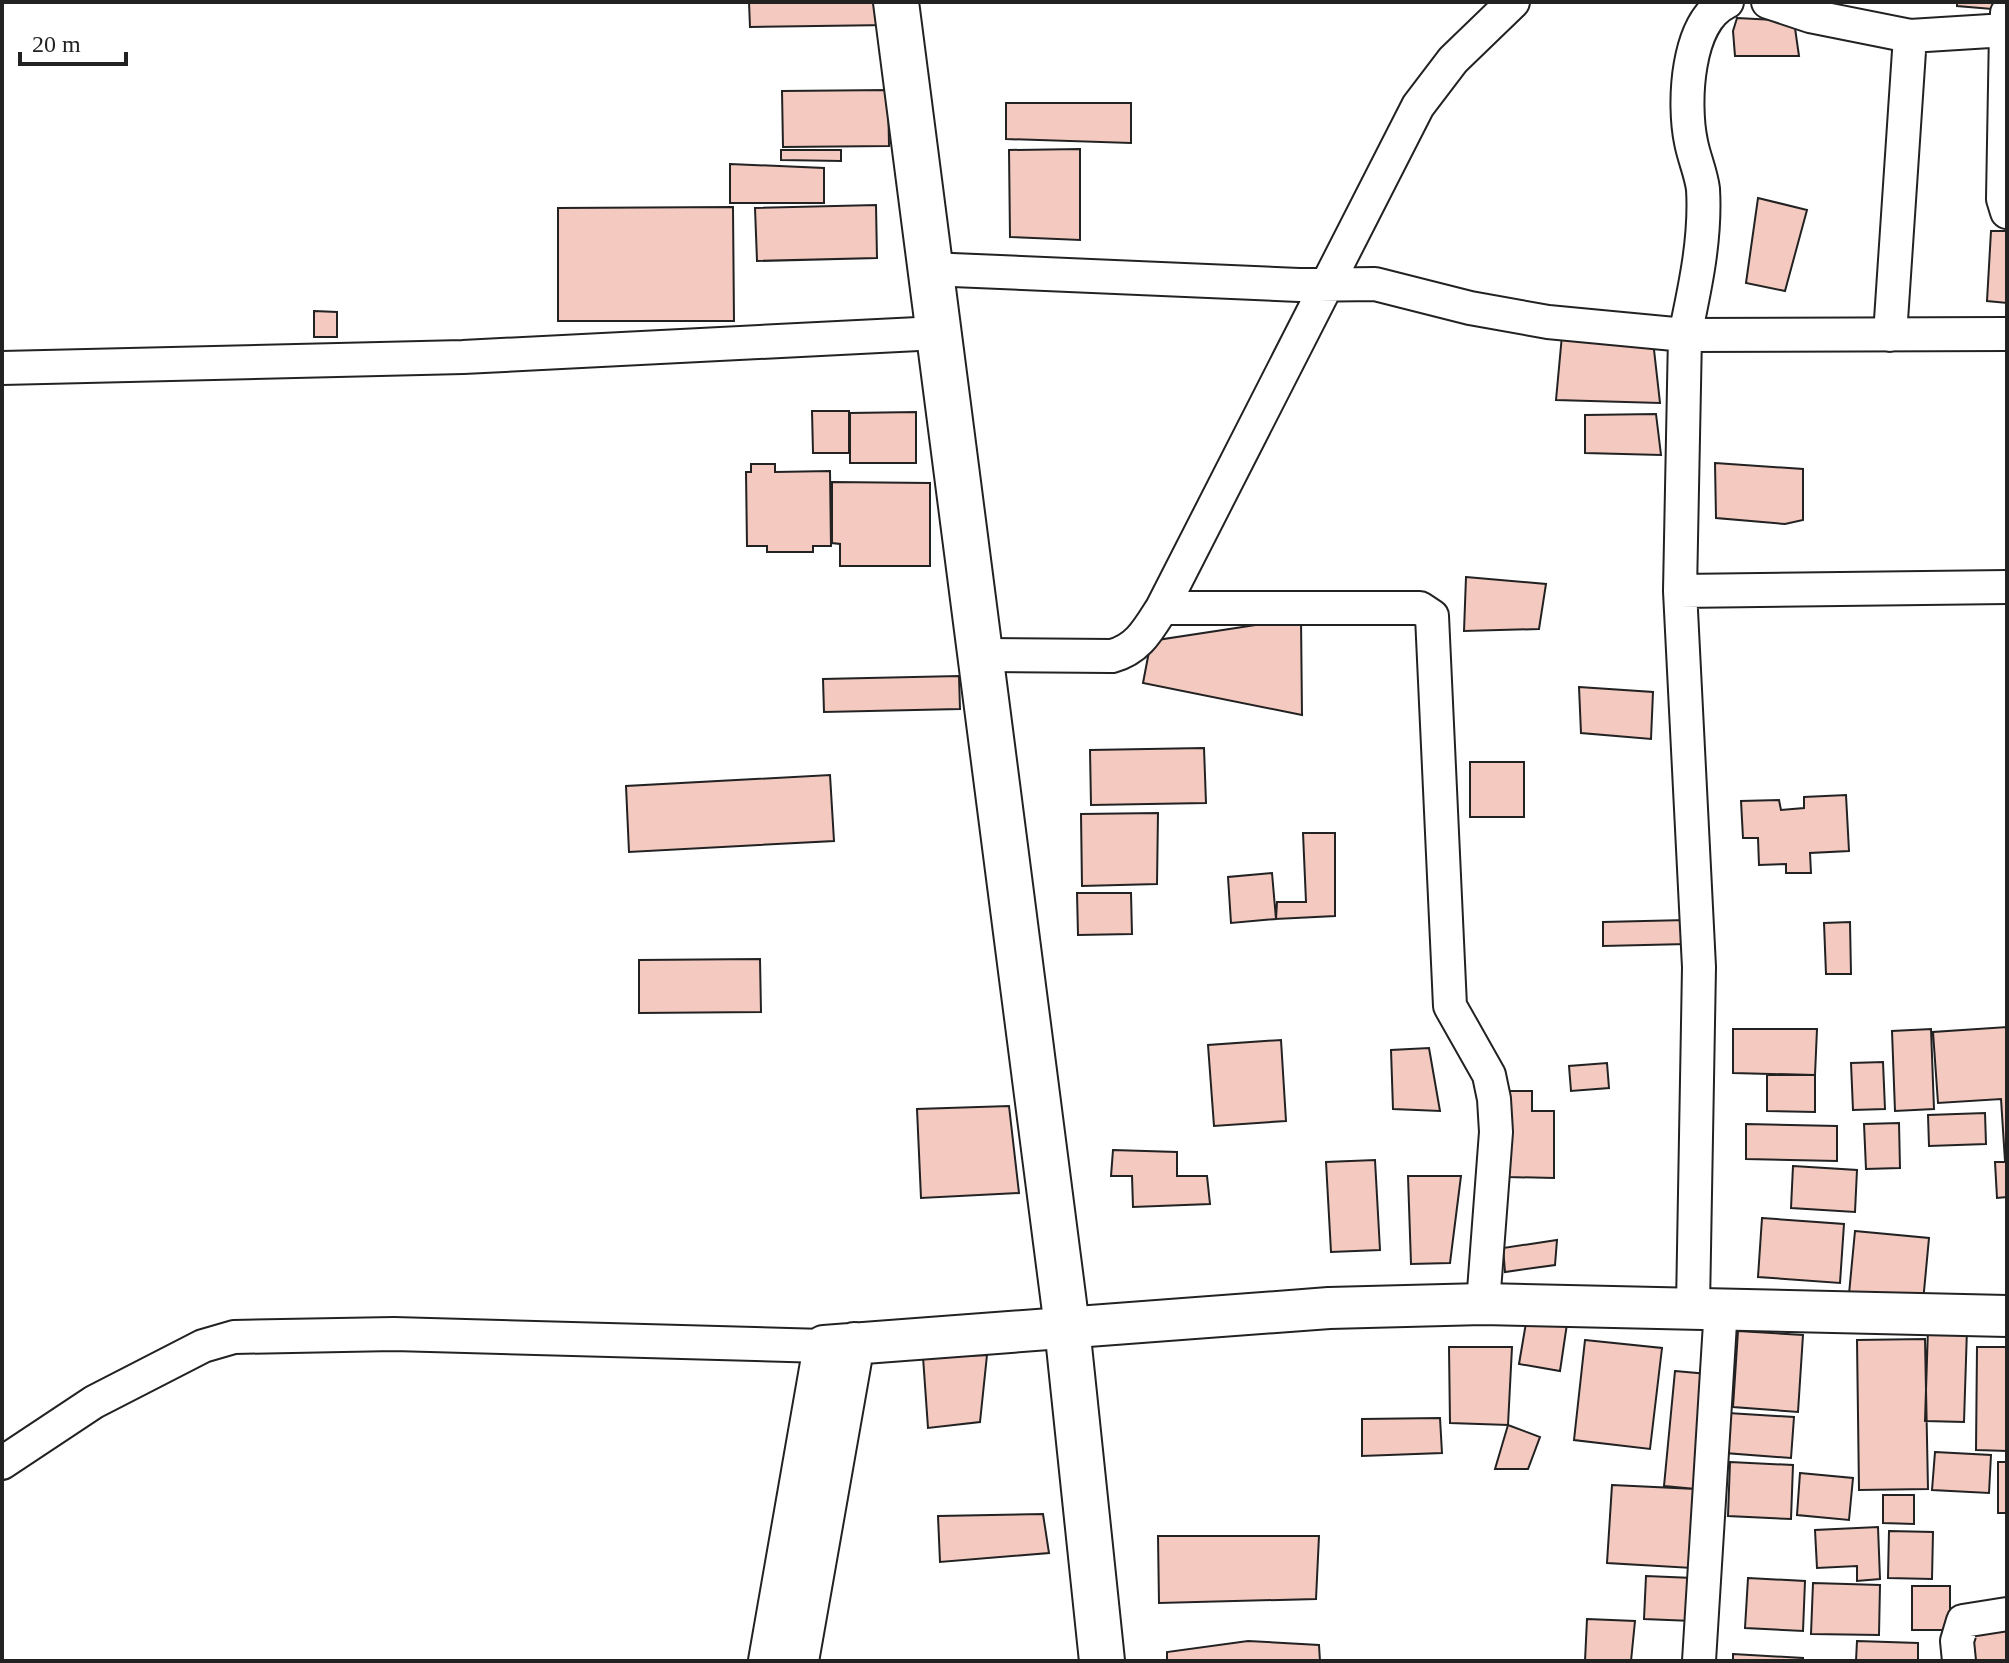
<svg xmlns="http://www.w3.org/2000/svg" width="2009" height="1663" viewBox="0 0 2009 1663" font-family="'Times New Roman',serif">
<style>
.building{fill:#f3c9c0;stroke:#222;stroke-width:2}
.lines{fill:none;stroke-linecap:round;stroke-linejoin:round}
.minor-casing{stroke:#222;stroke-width:36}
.tertiary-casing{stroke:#222;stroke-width:44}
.secondary-casing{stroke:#222;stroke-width:48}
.minor{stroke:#fff;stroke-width:32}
.tertiary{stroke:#fff;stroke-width:40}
.secondary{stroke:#fff;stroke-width:44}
</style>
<rect width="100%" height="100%" fill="#fff"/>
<path class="building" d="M 729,2 L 888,2 L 889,25 L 750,27 L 749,2 Z
M 1957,2 L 1994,2 L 1992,9 L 1957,6 Z
M 1737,18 L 1794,21 L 1799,56 L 1735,56 L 1733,31 Z
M 888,90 L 889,146 L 783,147 L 782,91 Z
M 1006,103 L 1131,103 L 1131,143 L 1006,139 Z
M 1080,149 L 1080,240 L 1010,237 L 1009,150 Z
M 781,150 L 841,150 L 841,161 L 781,160 Z
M 730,164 L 824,168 L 824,203 L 730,203 Z
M 1758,198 L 1807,210 L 1785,291 L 1746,283 Z
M 876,205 L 877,258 L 757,261 L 755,208 Z
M 733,207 L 734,321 L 558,321 L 558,208 Z
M 1991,231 L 2007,231 L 2007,303 L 1987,301 Z
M 314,311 L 337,312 L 337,337 L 314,337 Z
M 1562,335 L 1653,341 L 1660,403 L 1556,400 Z
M 812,411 L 849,411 L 849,453 L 813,453 Z
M 916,412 L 916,463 L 850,463 L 850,413 Z
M 1656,414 L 1661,455 L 1585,453 L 1585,415 Z
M 1715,463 L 1803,469 L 1803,520 L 1785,524 L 1716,518 Z
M 751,464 L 775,464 L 775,472 L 830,471 L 831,546 L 813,546 L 813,552 L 767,552 L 767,546 L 747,546 L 746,472 L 751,472 Z
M 832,482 L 930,483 L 930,566 L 840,566 L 840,544 L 832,543 Z
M 1466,577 L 1546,584 L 1539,629 L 1464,631 Z
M 1301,618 L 1302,715 L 1143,683 L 1151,641 Z
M 959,676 L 960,709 L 824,712 L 823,679 Z
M 1579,687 L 1653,692 L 1651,739 L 1581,733 Z
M 1204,748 L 1206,803 L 1091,805 L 1090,750 Z
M 1470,762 L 1524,762 L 1524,817 L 1470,817 Z
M 830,775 L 834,841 L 629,852 L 626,786 Z
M 1846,795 L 1849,851 L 1810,853 L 1811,873 L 1786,873 L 1786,864 L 1759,865 L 1758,838 L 1743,838 L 1741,801 L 1779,800 L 1781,810 L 1804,808 L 1804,797 Z
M 1158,813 L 1157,884 L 1082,886 L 1081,814 Z
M 1303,833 L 1335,833 L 1335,916 L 1276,919 L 1277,902 L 1306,902 Z
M 1272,873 L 1276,919 L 1231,923 L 1228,877 Z
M 1077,893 L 1131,893 L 1132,934 L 1078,935 Z
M 1686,920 L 1687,944 L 1603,946 L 1603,922 Z
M 1850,922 L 1851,974 L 1826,974 L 1824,923 Z
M 760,959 L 761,1012 L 639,1013 L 639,960 Z
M 2007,1027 L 2007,1160 L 2005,1161 L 2001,1099 L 1938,1103 L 1933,1032 Z
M 1733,1029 L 1817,1029 L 1815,1075 L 1733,1073 Z
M 1931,1029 L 1934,1109 L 1895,1111 L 1892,1031 Z
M 1281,1040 L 1286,1121 L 1214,1126 L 1208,1045 Z
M 1429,1048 L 1440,1111 L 1393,1109 L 1391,1050 Z
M 1883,1062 L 1885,1109 L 1853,1110 L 1851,1063 Z
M 1607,1063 L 1609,1088 L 1571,1091 L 1569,1066 Z
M 1767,1075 L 1815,1075 L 1815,1112 L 1767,1111 Z
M 1508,1091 L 1532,1091 L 1532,1111 L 1554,1111 L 1554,1178 L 1507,1177 Z
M 1009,1106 L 1019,1193 L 921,1198 L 917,1109 Z
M 1985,1113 L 1986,1144 L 1929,1146 L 1928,1115 Z
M 1899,1123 L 1900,1168 L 1866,1169 L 1864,1124 Z
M 1746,1124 L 1837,1126 L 1837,1161 L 1746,1159 Z
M 1113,1150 L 1177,1152 L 1177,1176 L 1207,1176 L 1210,1204 L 1133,1207 L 1132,1176 L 1111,1176 Z
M 1375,1160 L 1380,1250 L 1331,1252 L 1326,1162 Z
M 1995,1162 L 2007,1162 L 2007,1197 L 1997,1198 Z
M 1793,1166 L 1857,1170 L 1855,1212 L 1791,1208 Z
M 1408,1176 L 1461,1176 L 1450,1263 L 1411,1264 Z
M 1762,1218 L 1844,1224 L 1840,1283 L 1758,1277 Z
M 1855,1231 L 1929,1238 L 1923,1302 L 1849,1294 Z
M 1557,1240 L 1555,1265 L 1505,1272 L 1503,1248 Z
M 1528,1311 L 1568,1317 L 1560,1371 L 1519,1364 Z
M 1928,1328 L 1967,1329 L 1964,1422 L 1925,1421 Z
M 1738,1331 L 1803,1335 L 1798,1412 L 1733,1407 Z
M 1925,1339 L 1928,1489 L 1859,1490 L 1857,1340 Z
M 1585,1340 L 1662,1348 L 1650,1449 L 1574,1440 Z
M 1449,1347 L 1512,1347 L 1508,1425 L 1450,1423 Z
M 1977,1347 L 2007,1347 L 2007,1451 L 1976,1450 Z
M 987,1355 L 980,1422 L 928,1428 L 923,1357 Z
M 1675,1371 L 1708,1374 L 1696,1489 L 1664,1486 Z
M 1728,1413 L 1794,1417 L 1791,1458 L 1725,1453 Z
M 1440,1418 L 1442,1453 L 1362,1456 L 1362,1419 Z
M 1508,1425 L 1540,1437 L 1528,1469 L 1495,1469 Z
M 1935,1452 L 1991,1455 L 1989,1493 L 1932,1490 Z
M 1730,1462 L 1793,1465 L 1791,1519 L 1728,1516 Z
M 1998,1462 L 2007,1462 L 2007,1513 L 1998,1513 Z
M 1800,1473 L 1853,1478 L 1849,1520 L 1797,1515 Z
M 1612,1485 L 1696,1489 L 1692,1568 L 1607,1563 Z
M 1883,1495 L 1914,1495 L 1914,1524 L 1883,1523 Z
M 1043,1514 L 1049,1553 L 940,1562 L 938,1516 Z
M 1878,1527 L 1880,1579 L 1857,1581 L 1857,1566 L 1817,1568 L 1815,1530 Z
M 1889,1531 L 1933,1532 L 1932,1579 L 1888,1578 Z
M 1158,1536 L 1319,1536 L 1316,1599 L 1159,1603 Z
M 1646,1576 L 1693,1578 L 1692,1621 L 1644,1619 Z
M 1748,1578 L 1805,1581 L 1803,1631 L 1745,1628 Z
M 1813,1583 L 1880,1585 L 1879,1635 L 1811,1634 Z
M 1912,1586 L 1950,1586 L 1950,1630 L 1912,1630 Z
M 1587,1619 L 1635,1621 L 1631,1661 L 1585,1661 Z
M 2007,1623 L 2007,1661 L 1970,1661 L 1969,1624 Z
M 1248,1641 L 1319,1645 L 1320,1661 L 1167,1661 L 1167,1652 Z
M 1857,1641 L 1918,1643 L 1918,1661 L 1856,1661 Z
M 1733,1654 L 1803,1658 L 1803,1661 L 1733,1661 Z"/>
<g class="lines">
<g class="minor-casing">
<path id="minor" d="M 1727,2 C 1686,21 1683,104 1691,142 C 1694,158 1701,173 1703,189 C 1706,238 1695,288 1685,335 L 2007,334
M 1768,2 L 1810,16 L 1910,36 L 2006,30 L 2007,13
M 2006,30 L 2003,199 L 2007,212
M 929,269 L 1299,285 L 1375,284 L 1470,308 L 1548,322 L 1685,335 L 1680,591 L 1699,967 L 1693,1306
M 1890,335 L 1910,36
M 2,368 L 463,357 L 938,333
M 1680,591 L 2007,587
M 1162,608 L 1420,608 L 1432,616 L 1450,1006 L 1489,1075 L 1494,1099 L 1496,1132 L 1483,1304
M 983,655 L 1112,656 C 1138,649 1148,630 1162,608 L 1418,106 L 1453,60 L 1513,2
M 2,1463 L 94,1402 L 203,1346 L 234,1337 L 394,1334 L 824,1346
M 1699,1661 L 1721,1307
M 1959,1661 L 1957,1641 L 1963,1621 L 2007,1614"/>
</g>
<g class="tertiary-casing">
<path id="tertiary" d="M 769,1661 L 824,1346 L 1329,1308 L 1483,1304 L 2007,1316
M 798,1661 L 854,1343"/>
</g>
<g class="secondary-casing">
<path id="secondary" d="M 896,2 L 1067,1327 L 1102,1661"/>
</g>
<use href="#minor" class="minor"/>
<use href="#tertiary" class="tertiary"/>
<use href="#secondary" class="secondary"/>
</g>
<rect width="2009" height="1663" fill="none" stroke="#222222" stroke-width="8"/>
<path d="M20 52v12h106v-12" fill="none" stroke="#222222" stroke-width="4"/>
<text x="32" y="52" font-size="24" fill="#222222" stroke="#ffffff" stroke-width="6" paint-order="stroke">20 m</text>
</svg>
